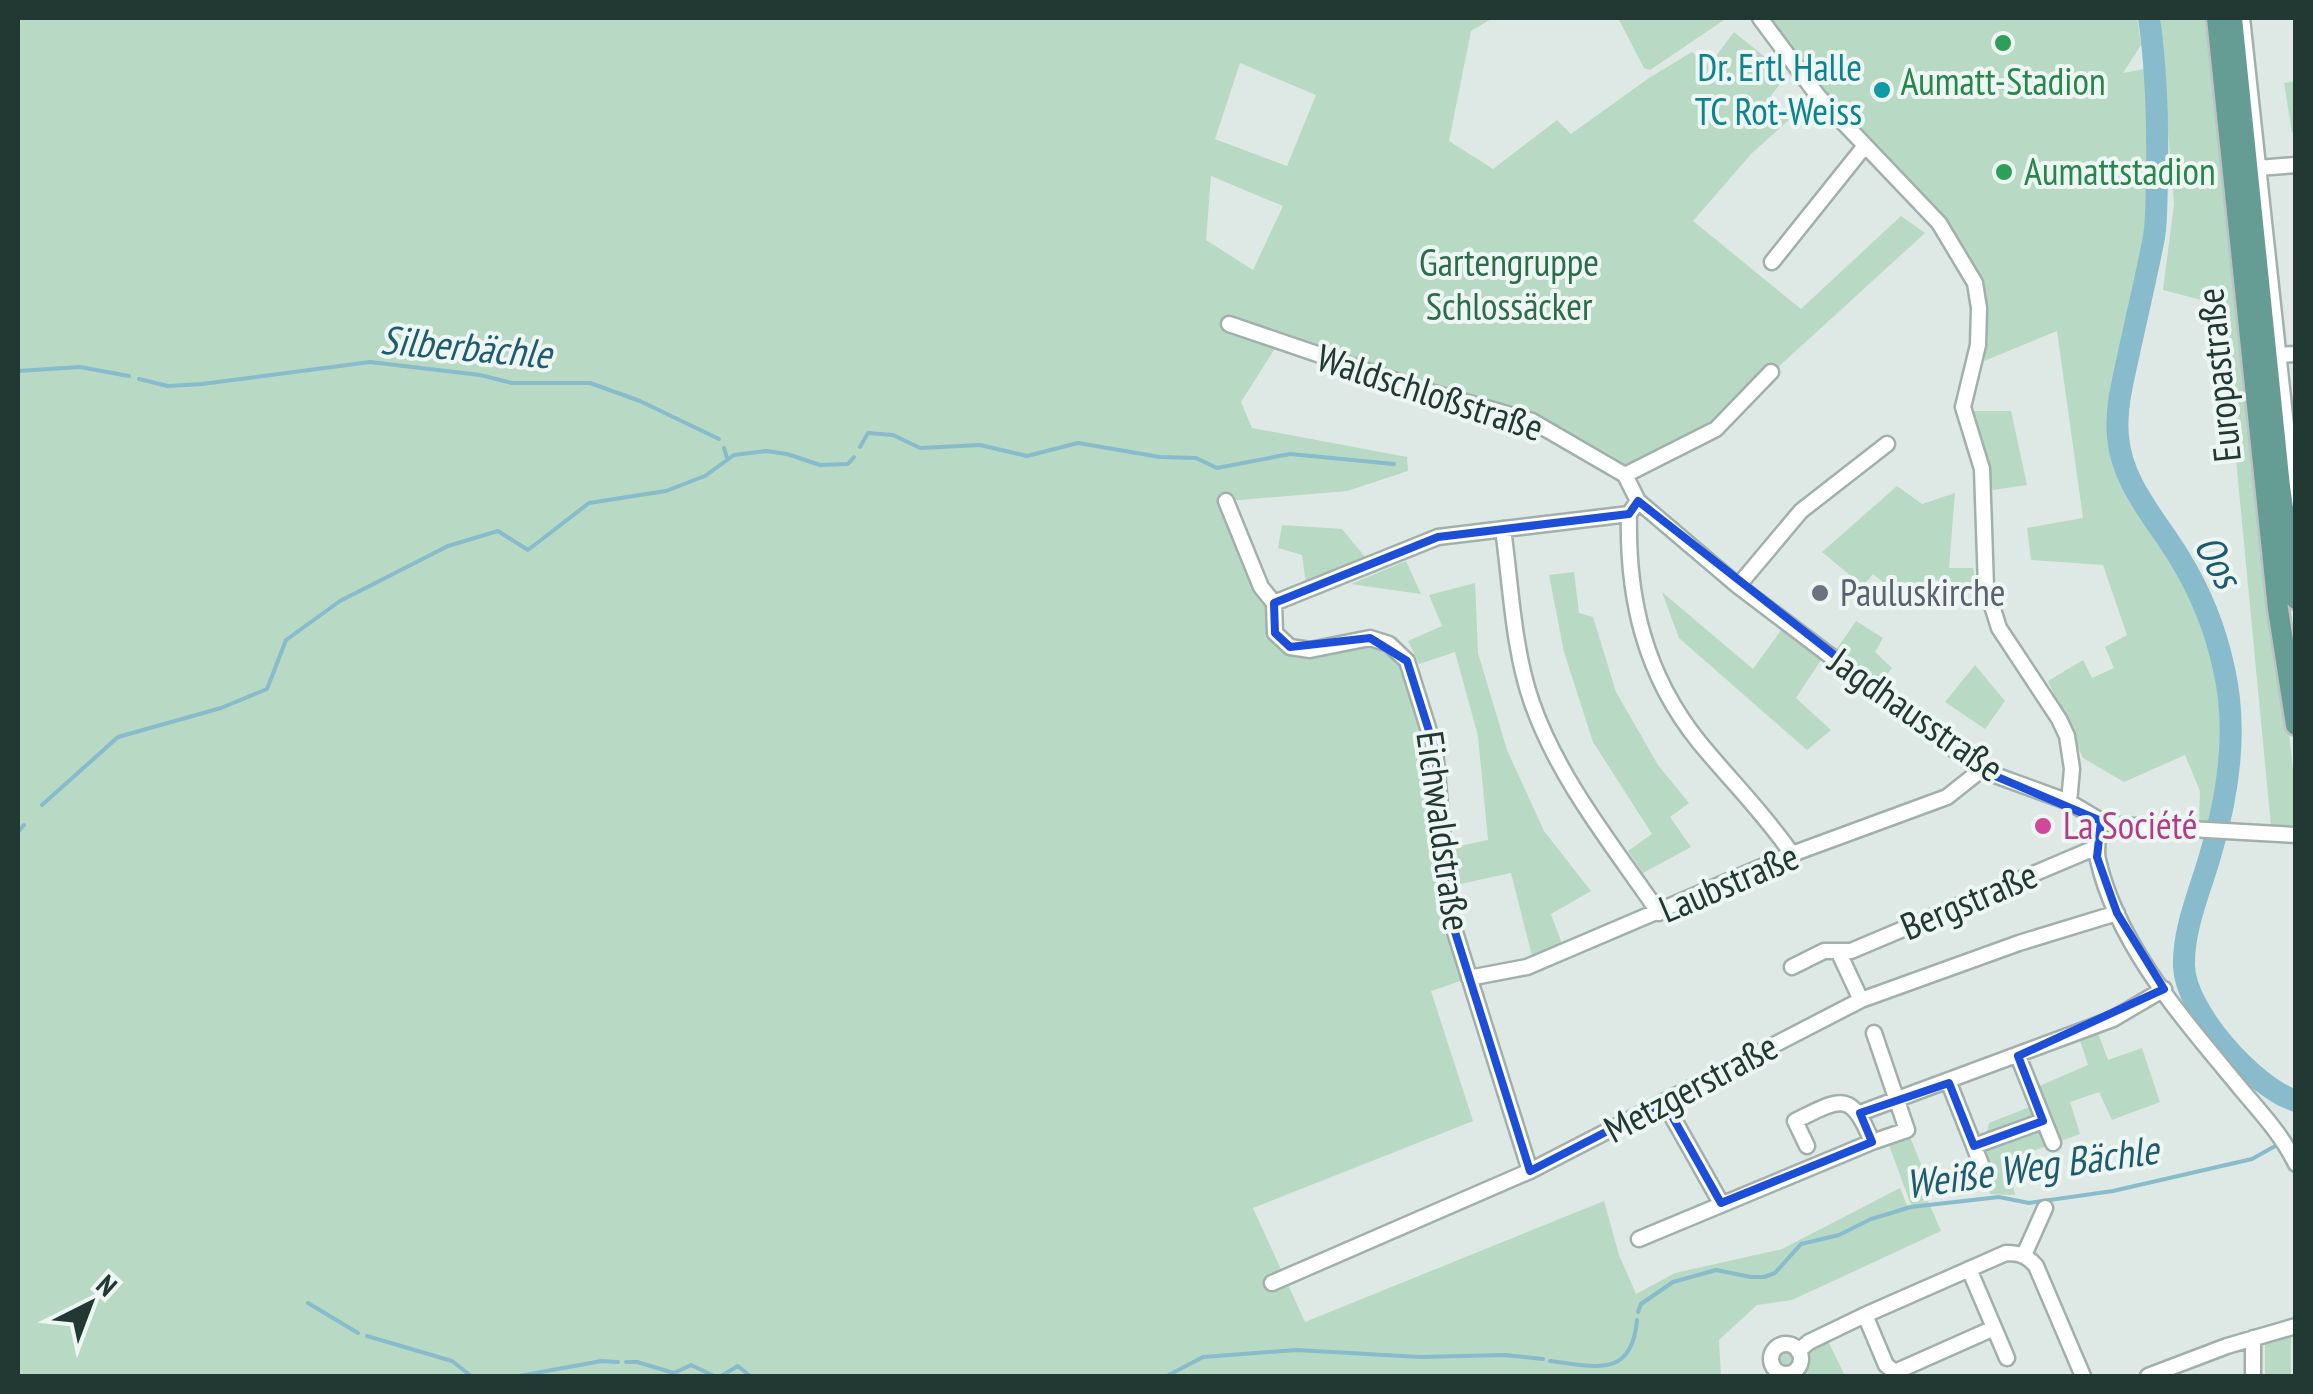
<svg xmlns="http://www.w3.org/2000/svg" width="2313" height="1394" viewBox="0 0 2313 1394" font-family="'PT Sans Narrow',sans-serif">
<style>
.green{fill:#b8d9c4;fill-rule:evenodd}
.lines{fill:none;stroke-linecap:round;stroke-linejoin:round}
.stream{stroke:#8bc;stroke-width:4}
.river{stroke:#8bc;stroke-width:22}
.minor-casing{stroke:#a2b0ac;stroke-width:19}
.primary-casing{stroke:#bcc3c2;stroke-width:25}
.minor{stroke:#fff;stroke-width:14}
.primary{stroke:#659c93;stroke-width:20}
.marked{fill:none;stroke:#1d4ed8;stroke-width:8;stroke-linejoin:round}
.leisure-dot{fill:#2e9e5b;stroke:#eef6f3;stroke-width:4}
.culture-dot{fill:#0f9aa8;stroke:#eef6f3;stroke-width:4}
.worship-dot{fill:#6b7280;stroke:#eef6f3;stroke-width:4}
.hotel-dot{fill:#d1479c;stroke:#eef6f3;stroke-width:4}
.labels{text-anchor:middle;stroke-width:8;stroke-linejoin:round;paint-order:stroke}
.culture-label{font-size:38px;fill:#0d838f;stroke:#eef6f3;text-anchor:end}
.leisure-label{font-size:38px;fill:#27864d;stroke:#eef6f3}
.park-label{font-size:38px;fill:#2d6c4b;stroke:#eef6f3}
.street-label{font-size:38px;fill:#213833;stroke:#eef6f3}
.worship-label{font-size:38px;fill:#5b616d;stroke:#eef6f3;text-anchor:start}
.hotel-label{font-size:38px;fill:#b23c85;stroke:#eef6f3;text-anchor:start}
.water-label{font-size:40px;font-style:italic;fill:#1f5b6f;stroke:#eef6f3}
</style>
<rect width="100%" height="100%" fill="#dee9e5"/>
<path class="green" d="M 18,18 L 1493,18 L 1471,31 L 1449,141 L 1493,169 L 1557,120 L 1571,134 L 1649,78 L 1692,52 L 1742,91 L 1710,64 L 1734,32 L 1787,75 L 1762,107 L 1790,119 L 1752,153 L 1693,221 L 1801,309 L 1901,216 L 1925,233 L 1716,424 L 1624,468 L 1524,411 L 1279,342 L 1241,402 L 1252,428 L 1407,457 L 1408,471 L 1347,491 L 1227,501 L 1274,603 L 1275,633 L 1290,647 L 1370,638 L 1407,661 L 1427,717 L 1450,916 L 1469,978 L 1431,991 L 1473,1121 L 1253,1208 L 1305,1322 L 1604,1201 L 1619,1255 L 1636,1294 L 1675,1273 L 1782,1249 L 1900,1188 L 1907,1205 L 1911,1205 L 1889,1145 L 1910,1137 L 1934,1196 L 1920,1202 L 1928,1201 L 1941,1231 L 1792,1300 L 1757,1305 L 1719,1340 L 1721,1376 L 18,1376 ZM 1240,63 L 1316,95 L 1287,166 L 1215,139 ZM 1211,176 L 1283,206 L 1253,270 L 1206,240 Z
M 1618,18 L 1727,18 L 1650,70 L 1644,68 Z
M 1760,18 L 2137,18 L 2141,45 L 2123,73 L 2145,69 C 2151,125 2158,180 2148,236 C 2135,313 2103,389 2118,468 C 2126,507 2159,540 2178,573 C 2230,667 2228,720 2215,823 L 2199,823 L 2200,791 L 2185,755 L 2124,782 L 2083,758 L 2048,681 L 2083,660 L 2092,678 L 2114,668 L 2105,647 L 2127,635 L 2103,565 L 2031,560 L 2027,528 L 2083,518 L 2057,331 L 1984,361 L 1988,339 L 1963,258 L 1864,147 Z
M 2159,18 L 2211,18 L 2295,789 L 2295,823 L 2288,827 L 2271,826 L 2223,323 L 2205,301 L 2163,290 L 2174,204 Z
M 2295,81 L 2295,132 L 2292,132 L 2284,83 Z
M 1972,411 L 2011,411 L 2027,485 L 1993,490 Z
M 1897,486 L 1922,504 L 1955,493 L 1949,568 L 1973,568 L 1976,582 L 1962,597 L 1929,575 L 1908,602 L 1873,574 L 1863,586 L 1822,552 Z
M 1282,525 L 1342,529 L 1366,558 L 1306,584 L 1302,555 L 1278,548 Z
M 1406,561 L 1421,594 L 1351,584 Z
M 1574,572 L 1579,613 L 1593,617 L 1616,692 L 1658,765 L 1689,803 L 1670,817 L 1691,847 L 1643,873 L 1628,851 L 1652,834 L 1593,742 L 1564,652 L 1549,575 Z
M 1475,583 L 1478,653 L 1507,750 L 1544,831 L 1591,891 L 1551,914 L 1562,944 L 1532,956 L 1511,873 L 1460,884 L 1455,847 L 1488,840 L 1478,736 L 1455,652 L 1419,664 L 1408,641 L 1442,626 L 1429,595 Z
M 1662,592 L 1753,669 L 1781,630 L 1821,660 L 1796,698 L 1831,730 L 1807,750 L 1679,638 Z
M 1856,621 L 1883,638 L 1875,652 L 1892,668 L 1881,682 L 1836,650 Z
M 1975,665 L 2005,701 L 1985,729 L 1945,702 Z
M 2098,1033 L 2108,1060 L 2142,1048 L 2160,1102 L 2112,1120 L 2099,1092 L 2070,1102 L 2080,1134 L 2008,1160 L 2015,1195 L 1990,1194 L 1982,1152 L 1989,1123 L 2042,1102 L 2037,1087 L 2088,1065 L 2079,1037 Z
M 2291,1330 L 2291,1376 L 2265,1376 L 2265,1334 Z
M 1827,1339 L 1845,1376 L 1802,1376 L 1809,1348 Z
M1771 1359a15 15 0 1 1 30 0a15 15 0 1 1-30 0Z"/>
<g class="lines">
<path class="stream" d="M 18,371 L 80,367 L 129,376
M 139,379 L 168,386 L 202,384 L 370,362 L 480,375 L 512,383 L 590,383 L 640,401 L 719,439
M 860,447 L 868,433 L 893,435 L 920,448 L 980,445 L 1027,456 L 1078,443 L 1160,457 L 1196,458 L 1217,468 L 1290,454 L 1394,464
M 724,448 L 727,458
M 42,805 L 118,737 L 221,708 L 267,689 L 286,640 L 340,601 L 448,546 L 498,531 L 528,550 L 589,503 L 666,491 L 705,476 L 734,455 L 766,451 L 787,454 L 820,465 L 848,464 L 854,457
M 18,832 L 24,825
M 308,1303 L 358,1333
M 1638,1312 L 1641,1304 L 1673,1282 L 1716,1270 L 1751,1277 L 1764,1277 L 1775,1273 L 1801,1244 L 1839,1235 L 1871,1219 L 1911,1207 L 1999,1197 L 2029,1203 L 2113,1191 L 2252,1159 L 2277,1145
M 367,1336 L 452,1361 L 471,1376
M 1550,1361 C 1597,1367 1632,1378 1637,1320
M 626,1362 L 637,1362 L 674,1373 L 691,1365 L 714,1376
M 519,1376 L 602,1361 L 618,1362
M 721,1376 L 738,1366 L 750,1376
M 1167,1376 L 1203,1357 L 1297,1350 L 1420,1357 L 1505,1355 L 1543,1359"/>
<path class="river" d="M 2149,18 C 2157,72 2158,129 2157,184 C 2156,201 2157,220 2154,237 C 2147,274 2138,311 2130,348 C 2124,377 2115,407 2118,437 C 2122,484 2156,519 2179,557 C 2200,591 2216,631 2224,669 C 2238,730 2228,797 2210,856 C 2200,891 2183,929 2184,966 C 2185,1011 2254,1088 2296,1101"/>
<g class="minor-casing">
<path id="minor" d="M 1760,18 L 1818,96 L 1939,223 L 1975,283 L 1979,308 L 1978,345 L 1963,407 L 1982,469 L 1986,587 L 1999,628 L 2059,719 L 2067,736 L 2072,769 L 2069,802
M 2242,18 L 2296,518
M 2258,168 L 2296,165
M 1772,262 L 1864,147
M 1229,324 L 1423,390 L 1532,421 L 1625,475
M 2279,355 L 2296,354
M 1226,501 L 1261,587 L 1274,603
M 1638,501 L 1625,475 L 1716,429 L 1771,372
M 1629,514 C 1627,599 1645,675 1699,742 C 1730,780 1764,813 1792,854
M 1503,529 C 1511,586 1513,649 1532,703 C 1559,780 1614,847 1659,913
M 1738,586 L 1801,511 L 1887,444
M 1274,603 L 1438,537 L 1629,514 L 1638,501 L 1738,586 L 1981,770 L 2069,802 L 2101,821 L 2118,825 L 2296,835
M 1274,603 L 1275,633 L 1290,647 L 1310,650 L 1370,638 L 1389,644 L 1407,661 L 1435,750 L 1450,916 L 1530,1171
M 2101,821 C 2099,834 2095,847 2098,860 C 2118,947 2186,1022 2241,1089 C 2262,1114 2282,1135 2296,1164
M 1839,953 L 1861,1000
M 1792,967 L 1824,951 L 1851,951 L 2097,847
M 1469,978 L 1527,967 L 1792,854 L 1947,797 L 1981,770
M 2018,1056 L 2053,1143
M 1949,1083 L 1974,1146 L 2043,1121
M 1664,1102 L 1721,1203
M 1860,1113 L 2113,1019 L 2164,989
M 1807,1146 L 1795,1121 C 1840,1099 1851,1089 1872,1142 L 1907,1130 L 1874,1033
M 1974,1146 L 1984,1172
M 1639,1239 L 1872,1142
M 2024,1255 L 2045,1208
M 1969,1269 L 2007,1358
M 1272,1283 L 1530,1171 L 1861,1000 L 2019,943 L 2117,913
M 1865,1315 L 1886,1365 L 1895,1372 L 1994,1328
M 2253,1338 L 2253,1376
M1771 1359a15 15 0 1 1 30 0a15 15 0 1 1-30 0Z
M 1798,1351 L 1809,1342 L 1865,1315 L 2006,1253 C 2019,1253 2027,1255 2036,1266 L 2083,1376
M 2148,1376 L 2227,1346 L 2296,1326"/>
</g>
<g class="primary-casing">
<path id="primary" d="M 2217,18 L 2278,609 L 2296,725
M 2232,18 L 2280,487 L 2296,599"/>
</g>
<use href="#minor" class="minor"/>
<use href="#primary" class="primary"/>
</g>
<path class="marked" d="M 1638,501 L 1981,770 L 2101,821 L 2097,857 L 2117,913 L 2164,989 L 2018,1056 L 2043,1121 L 1974,1146 L 1949,1083 L 1860,1113 L 1872,1142 L 1721,1203 L 1664,1102 L 1530,1171 L 1450,916 L 1435,750 L 1407,661 L 1370,638 L 1290,647 L 1275,633 L 1274,603 L 1438,537 L 1629,514 Z"/>
<g class="leisure-dot">
<circle cx="2003" cy="43" r="10"/>
<circle cx="2004" cy="172" r="10"/>
</g>
<circle class="culture-dot" cx="1882" cy="90" r="10"/>
<circle class="worship-dot" cx="1820" cy="593" r="10"/>
<circle class="hotel-dot" cx="2043" cy="826" r="10"/>
<g class="labels">
<g class="culture-label">
<text x="1862" y="81">Dr. Ertl Halle<tspan x="1862" dy="44">TC Rot-Weiss</tspan></text>
</g>
<g class="leisure-label">
<text x="2003" y="95">Aumatt-Stadion</text>
<text x="2024" y="185" text-anchor="start">Aumattstadion</text>
</g>
<g class="park-label">
<text x="1509" y="276">Gartengruppe<tspan x="1509" dy="44">Schlossäcker</tspan></text>
</g>
<g class="street-label">
<text transform="translate(2219 375) rotate(-96)" y="13">Europastraße</text>
<text transform="translate(1430 393) rotate(18)" y="13">Waldschloßstraße</text>
<text transform="translate(1916 715) rotate(35)" y="13">Jagdhausstraße</text>
<text transform="translate(1443 831) rotate(82)" y="13">Eichwaldstraße</text>
<text transform="translate(1729 883) rotate(-23)" y="13">Laubstraße</text>
<text transform="translate(1969 901) rotate(-23)" y="13">Bergstraße</text>
<text transform="translate(1691 1088) rotate(-28)" y="13">Metzgerstraße</text>
</g>
<g class="worship-label">
<text x="1840" y="606">Pauluskirche</text>
</g>
<g class="hotel-label">
<text x="2063" y="839">La Société</text>
</g>
<g class="water-label">
<text transform="translate(466 347) rotate(5)" y="14">Silberbächle</text>
<text transform="translate(2218 561) rotate(61)" y="14">Oos</text>
<text transform="translate(2032 1167) rotate(-8)" y="14">Weiße Weg Bächle</text>
</g>
</g>
<rect width="2313" height="1394" fill="none" stroke="#213833" stroke-width="40"/>
<g transform="translate(90 1304) rotate(42)" stroke="#eef6f3" stroke-width="8" paint-order="stroke">
<path d="M0-8L18 38L0 25L-18 38Z" fill="#213833"/>
<text y="-15" font-size="28" font-weight="bold" text-anchor="middle" fill="#213833">N</text>
</g>
</svg>
